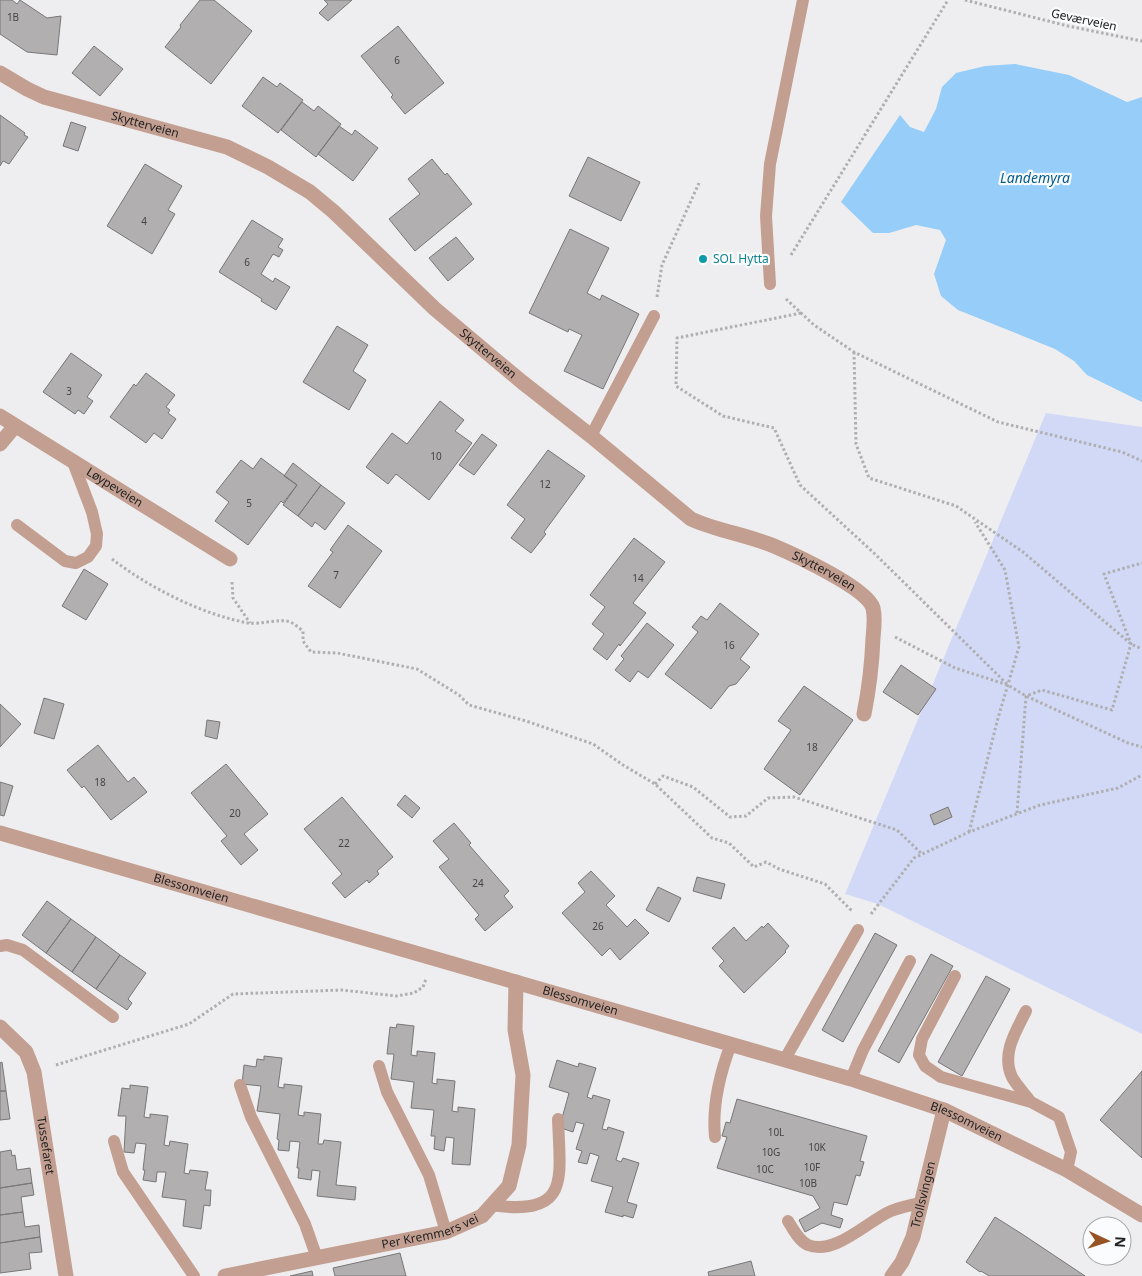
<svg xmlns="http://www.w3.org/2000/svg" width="1142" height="1276" viewBox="0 0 1142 1276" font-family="'Noto Sans',sans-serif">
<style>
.green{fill:#d2d9f6}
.water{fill:#96cdf9}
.building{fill:#b1afaf;stroke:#787777}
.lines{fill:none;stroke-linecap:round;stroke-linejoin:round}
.path{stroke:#afafb1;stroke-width:3;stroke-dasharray:2.5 2.5;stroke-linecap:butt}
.lane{stroke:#c39f91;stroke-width:12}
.street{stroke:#c39f91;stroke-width:15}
.culture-dot{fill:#0f9aa8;stroke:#fbfcfd;stroke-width:2}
.labels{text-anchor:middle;stroke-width:4.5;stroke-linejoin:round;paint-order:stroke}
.number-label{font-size:10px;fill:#464546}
.street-label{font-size:12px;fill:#222223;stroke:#fbfcfd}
.culture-label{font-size:12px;fill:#0d838f;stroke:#fbfcfd;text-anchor:start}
.water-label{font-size:14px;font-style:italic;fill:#035b8d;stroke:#fbfcfd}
</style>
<rect width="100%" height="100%" fill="#eeeef0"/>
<path class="green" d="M 1046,413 L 1142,427 L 1142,1034 L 878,904 L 845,894 Z"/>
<path class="water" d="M 1015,64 L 1069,75 L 1127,102 L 1142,97 L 1142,402 L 1087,375 L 1074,361 L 1055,349 L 958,310 L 941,296 L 934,274 L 946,240 L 940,230 L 916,225 L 889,233 L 873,233 L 841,202 L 900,115 L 910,127 L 924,132 L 936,109 L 942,87 L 956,73 L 985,66 Z"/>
<path class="building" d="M 0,0 L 12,0 L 17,4 L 20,0 L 47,18 L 61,16 L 57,55 L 27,52 L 0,34 Z
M 200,0 L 214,0 L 252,31 L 211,84 L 165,47 L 181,27 L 180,25 Z
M 324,0 L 352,0 L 328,21 L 319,13 L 328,4 Z
M 398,26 L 444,83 L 405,114 L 391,97 L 393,95 L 361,56 Z
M 94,46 L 123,69 L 100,96 L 72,73 Z
M 263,77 L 277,87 L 280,83 L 303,100 L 278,133 L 242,106 Z
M 302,102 L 314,111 L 318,106 L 341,124 L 316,157 L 281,130 Z
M 0,115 L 25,133 L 24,135 L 28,137 L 9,164 L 3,161 L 0,166 Z
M 71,122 L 86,127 L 78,151 L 63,146 Z
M 339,126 L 352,135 L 355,130 L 378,148 L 353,181 L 318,154 Z
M 588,157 L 640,182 L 621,221 L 569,196 Z
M 432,159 L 445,175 L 447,173 L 472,204 L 415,251 L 389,219 L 420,194 L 408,179 Z
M 145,164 L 182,186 L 168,210 L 175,214 L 152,254 L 107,226 Z
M 252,220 L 283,239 L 278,247 L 283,250 L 279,257 L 273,254 L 261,274 L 273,282 L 275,278 L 290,287 L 276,310 L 261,301 L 262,299 L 219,272 Z
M 570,229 L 609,248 L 587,293 L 600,300 L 602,295 L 639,314 L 603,389 L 564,371 L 582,335 L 569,329 L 568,332 L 529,313 Z
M 456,237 L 474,259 L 448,281 L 429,258 Z
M 337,326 L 368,345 L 353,371 L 366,380 L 349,410 L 303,382 Z
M 71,353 L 102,375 L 87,397 L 93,401 L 84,414 L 78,410 L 75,414 L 43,392 Z
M 146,373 L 175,395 L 166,407 L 170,410 L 168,413 L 176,419 L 162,439 L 154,433 L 146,443 L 110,417 L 134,384 L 136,386 Z
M 440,401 L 464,420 L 455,431 L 472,443 L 429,500 L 396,474 L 388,484 L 366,467 L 392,433 L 407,444 Z
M 482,434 L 497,445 L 474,475 L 459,465 Z
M 548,450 L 585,476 L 544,532 L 546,534 L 531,553 L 511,538 L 525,519 L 507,505 Z
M 261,458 L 297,485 L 283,503 L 281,501 L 248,545 L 215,521 L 229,502 L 216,492 L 241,460 L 253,469 Z
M 293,463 L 321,485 L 298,516 L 283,505 L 297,485 L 284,476 Z
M 321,485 L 345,503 L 325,530 L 315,522 L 312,527 L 298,516 Z
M 348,525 L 382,551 L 340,608 L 308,586 L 333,552 L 330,550 Z
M 634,538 L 665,562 L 633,603 L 646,613 L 620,646 L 619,644 L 607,660 L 593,649 L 604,634 L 592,624 L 605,607 L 590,595 Z
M 84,569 L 108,584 L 86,620 L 62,606 Z
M 720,603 L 759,634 L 740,659 L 750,667 L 736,684 L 729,686 L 711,709 L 665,674 L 698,632 L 692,627 L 701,616 L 707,620 Z
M 647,623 L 674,645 L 648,678 L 638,671 L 630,682 L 615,670 L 624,659 L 621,656 Z
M 901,665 L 936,689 L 918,715 L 883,692 Z
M 804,686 L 853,720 L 800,795 L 764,769 L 791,730 L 778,721 Z
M 44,698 L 64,704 L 54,739 L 34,733 Z
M 0,704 L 21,724 L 0,747 Z
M 207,720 L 220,722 L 217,739 L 205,736 Z
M 98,745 L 128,782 L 134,777 L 147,792 L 111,820 L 84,786 L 82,788 L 67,770 Z
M 226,764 L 268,814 L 244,834 L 258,850 L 241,865 L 221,841 L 227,836 L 191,793 Z
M 0,782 L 13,786 L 4,816 L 0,815 Z
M 405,795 L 420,808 L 412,818 L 397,805 Z
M 342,797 L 393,857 L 377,871 L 379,874 L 369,883 L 367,880 L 345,898 L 332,883 L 342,874 L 304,829 Z
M 948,807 L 952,817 L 934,825 L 930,815 Z
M 454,823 L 471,843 L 469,845 L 509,891 L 504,896 L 513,907 L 485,931 L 475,919 L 479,915 L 439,867 L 449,859 L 433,841 Z
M 591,871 L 615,896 L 606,905 L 627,927 L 635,919 L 649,933 L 620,960 L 610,948 L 602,956 L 562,913 L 585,892 L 578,883 Z
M 697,877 L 725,884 L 721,899 L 693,891 Z
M 658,887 L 681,898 L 669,922 L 646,910 Z
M 47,901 L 71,919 L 46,953 L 22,935 Z
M 71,919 L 96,937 L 72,972 L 46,953 Z
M 768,923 L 789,946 L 785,951 L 786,952 L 744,993 L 719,966 L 724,961 L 712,948 L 734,927 L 746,941 L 762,926 L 763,928 Z
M 875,933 L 897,945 L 843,1042 L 822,1030 Z
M 96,937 L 120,955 L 96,989 L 72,972 Z
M 931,954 L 953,966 L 899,1063 L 878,1051 Z
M 120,955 L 146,973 L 128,999 L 132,1003 L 127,1010 L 96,989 Z
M 986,976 L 1010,989 L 962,1076 L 938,1062 Z
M 397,1024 L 414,1026 L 411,1055 L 417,1056 L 417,1051 L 435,1053 L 432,1083 L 437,1084 L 437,1079 L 455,1081 L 452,1111 L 458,1112 L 458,1107 L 475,1109 L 470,1165 L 452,1164 L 454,1138 L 446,1137 L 444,1151 L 434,1149 L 435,1136 L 431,1136 L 434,1110 L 411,1108 L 414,1082 L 391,1079 L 394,1054 L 387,1054 L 390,1027 L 396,1028 Z
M 264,1056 L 282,1058 L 278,1087 L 284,1088 L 284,1084 L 302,1086 L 298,1115 L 304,1116 L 304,1112 L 321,1114 L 318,1144 L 323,1144 L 324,1140 L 341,1142 L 336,1185 L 356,1187 L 355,1200 L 317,1196 L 320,1171 L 312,1170 L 311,1180 L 298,1178 L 299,1168 L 297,1168 L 300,1142 L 290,1141 L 289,1151 L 278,1150 L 279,1140 L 277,1139 L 280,1114 L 257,1111 L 261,1086 L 242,1084 L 244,1065 L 256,1067 L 257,1059 L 264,1060 Z
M 557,1060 L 578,1067 L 579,1063 L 596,1068 L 587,1097 L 592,1099 L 593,1095 L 610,1100 L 602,1129 L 607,1130 L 608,1127 L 624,1132 L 616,1160 L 621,1162 L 623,1158 L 639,1163 L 627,1202 L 637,1205 L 633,1218 L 623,1215 L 623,1217 L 605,1212 L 613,1187 L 591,1181 L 599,1156 L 590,1153 L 587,1164 L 578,1162 L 582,1151 L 576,1149 L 584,1124 L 576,1122 L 573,1132 L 561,1128 L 562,1118 L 569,1093 L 549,1087 Z
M 2,1062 L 6,1091 L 0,1091 L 0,1063 Z
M 1142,1071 L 1142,1158 L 1100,1120 Z
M 130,1085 L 148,1087 L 144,1117 L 150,1118 L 150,1114 L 168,1116 L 164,1145 L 169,1146 L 170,1141 L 188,1144 L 184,1173 L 189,1174 L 190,1170 L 208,1172 L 205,1190 L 211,1190 L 210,1206 L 204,1205 L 201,1229 L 183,1226 L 186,1200 L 162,1197 L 166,1172 L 157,1172 L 156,1182 L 143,1180 L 145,1170 L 143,1170 L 146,1144 L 136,1143 L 134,1153 L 124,1152 L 126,1116 L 118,1116 L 122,1088 L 130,1089 Z
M 0,1091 L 6,1091 L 10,1119 L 0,1120 Z
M 737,1099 L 867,1136 L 860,1161 L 864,1162 L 860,1176 L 856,1175 L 847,1205 L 834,1202 L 831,1215 L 843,1219 L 840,1228 L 822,1223 L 805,1232 L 799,1220 L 820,1208 L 813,1196 L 717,1168 L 727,1137 L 722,1136 L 726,1122 L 730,1123 Z
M 11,1150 L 12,1156 L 15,1155 L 17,1170 L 30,1168 L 32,1183 L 0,1188 L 0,1152 Z
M 32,1183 L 34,1195 L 21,1197 L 23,1212 L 0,1215 L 0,1188 Z
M 23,1212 L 25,1227 L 39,1225 L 40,1237 L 0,1243 L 0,1215 Z
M 995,1217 L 1022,1234 L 1085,1276 L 989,1276 L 981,1271 L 980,1272 L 966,1262 Z
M 40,1237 L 42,1252 L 29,1253 L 31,1269 L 0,1273 L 0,1243 Z
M 400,1253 L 406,1276 L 335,1276 L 333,1268 Z
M 751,1261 L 755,1276 L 709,1276 L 708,1272 Z
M 312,1271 L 313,1276 L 290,1276 Z"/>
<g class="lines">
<path class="path" d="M 965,0 L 1068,26 L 1142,41
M 791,255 L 948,0
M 657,297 L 662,265 L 699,183
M 786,299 L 814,325 L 854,352 L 998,422 L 1122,452 L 1142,461
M 801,313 L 677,338 L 676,386 L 723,416 L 774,428 L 800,485 L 875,554 L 1008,685
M 854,352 L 856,444 L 869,478 L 956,506 L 1023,552 L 1131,644 L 1142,649
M 112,559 C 150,588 201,614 248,623 C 260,625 280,618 290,622 C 295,624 299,628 303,631 L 303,641 L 311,652 L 337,653 L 417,669 L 459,695 L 469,705 L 526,721 L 593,744 L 623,765 L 655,784 L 712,838 L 729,843 L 754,867 L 766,862 L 779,869 L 825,884 L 852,911
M 232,582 L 233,598 L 250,623
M 895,637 L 955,668 L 1008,685 L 1026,696 L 1128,743 L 1142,747
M 655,784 L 663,776 L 693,787 L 730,817 L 746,816 L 768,798 L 794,797 L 897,830 L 922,854
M 1017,813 L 1026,696 L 1042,690 L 1112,710 L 1131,644 L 1104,574 L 1142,563
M 969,832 L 998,718 L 1019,647 L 1005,570 L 975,522
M 871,914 L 914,858 L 969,832 L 1040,805 L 1118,788 L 1142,775
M 56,1065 L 189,1024 L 233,994 L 342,990 L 396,996 L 414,993 L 423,987 L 426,979"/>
<path class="lane" d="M 770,284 L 766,216 L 770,164 L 803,0
M 591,436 L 654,316
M 17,525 L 65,561 L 76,563 L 88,557 L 96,546 L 97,534 L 92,512 L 73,462
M 0,946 L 7,945 L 23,950 L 113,1017
M 955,976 L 922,1039 L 919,1055 L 925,1066 L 941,1077 L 1031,1102 L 1059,1117 L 1071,1152 L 1067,1170
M 1026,1011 C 1016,1031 1001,1054 1012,1077 C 1017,1086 1025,1094 1031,1102
M 785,1059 L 858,930
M 379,1066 L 387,1092 L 429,1175 L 446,1232
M 851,1079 L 863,1050 L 910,961
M 240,1085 L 251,1117 L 305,1224 L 317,1258
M 715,1137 C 712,1106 720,1073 731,1044
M 114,1141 L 123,1172 L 194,1276
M 491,1205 C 571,1217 560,1179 558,1119
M 788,1221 C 793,1229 799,1241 808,1245 C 835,1256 869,1220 891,1211 C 901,1207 911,1205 921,1203"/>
<g class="street">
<path id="s1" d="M 0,73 L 27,89 L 44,97 L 227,147 L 268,167 L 310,192 L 334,212 L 435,309 L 522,382 L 591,436 L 691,519 C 718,531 747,535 774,546 C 795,555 867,588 873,608 C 875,617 874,629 873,638 C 872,664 869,689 864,714"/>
<path id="s2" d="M 0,416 L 230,559"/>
<path d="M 0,444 L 15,426"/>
<path id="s3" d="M 0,833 L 851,1079 L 944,1110 L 1067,1170 L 1142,1215"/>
<path id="s4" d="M 0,1027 L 26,1052 L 34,1072 L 66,1276"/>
<path id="s5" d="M 225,1276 L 446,1232 L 482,1216 L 509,1186 L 519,1145 L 523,1075 L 515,1030 L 516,982"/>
<path id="s6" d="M 892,1276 L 902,1262 L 913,1237 L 944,1110"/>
</g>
</g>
<circle class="culture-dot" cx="703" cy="259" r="5"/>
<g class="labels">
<g class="number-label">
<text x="13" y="21">1B</text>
<text x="397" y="64">6</text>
<text x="144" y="225">4</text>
<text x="247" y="266">6</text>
<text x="69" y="395">3</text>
<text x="436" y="460">10</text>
<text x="545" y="488">12</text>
<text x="249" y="507">5</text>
<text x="336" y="579">7</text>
<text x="638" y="582">14</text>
<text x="729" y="649">16</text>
<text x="812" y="751">18</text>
<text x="100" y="786">18</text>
<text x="235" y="817">20</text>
<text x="344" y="847">22</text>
<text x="478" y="887">24</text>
<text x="598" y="930">26</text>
<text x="776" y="1136">10L</text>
<text x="817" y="1151">10K</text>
<text x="771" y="1156">10G</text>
<text x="812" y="1171">10F</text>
<text x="765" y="1173">10C</text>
<text x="808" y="1187">10B</text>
</g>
<g class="street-label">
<text transform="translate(1084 20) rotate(12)" y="4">Geværveien</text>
<text dy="4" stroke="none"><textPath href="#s1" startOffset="155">Skytterveien</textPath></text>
<text dy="4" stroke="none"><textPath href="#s1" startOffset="575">Skytterveien</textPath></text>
<text dy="4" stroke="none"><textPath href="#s2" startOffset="135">Løypeveien</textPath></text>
<text dy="4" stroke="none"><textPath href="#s1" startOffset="980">Skytterveien</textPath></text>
<text dy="4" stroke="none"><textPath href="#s3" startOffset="199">Blessomveien</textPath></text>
<text dy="4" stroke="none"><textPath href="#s3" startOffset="604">Blessomveien</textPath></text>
<text dy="4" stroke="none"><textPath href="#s3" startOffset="1009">Blessomveien</textPath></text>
<text dy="4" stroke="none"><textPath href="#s4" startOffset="132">Tussefaret</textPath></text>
<text dy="4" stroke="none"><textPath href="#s6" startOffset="88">Trollsvingen</textPath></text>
<text dy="4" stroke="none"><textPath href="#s5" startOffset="210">Per Kremmers vei</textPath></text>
</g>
<g class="culture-label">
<text x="713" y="263">SOL Hytta</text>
</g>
<g class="water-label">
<text x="1035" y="183">Landemyra</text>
</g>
</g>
<g transform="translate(1107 1241) rotate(94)"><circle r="24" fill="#fbfcfd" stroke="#a4a5a6"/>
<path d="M0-4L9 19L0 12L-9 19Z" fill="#965323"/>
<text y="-8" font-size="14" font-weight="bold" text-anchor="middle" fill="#222223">N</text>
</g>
</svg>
